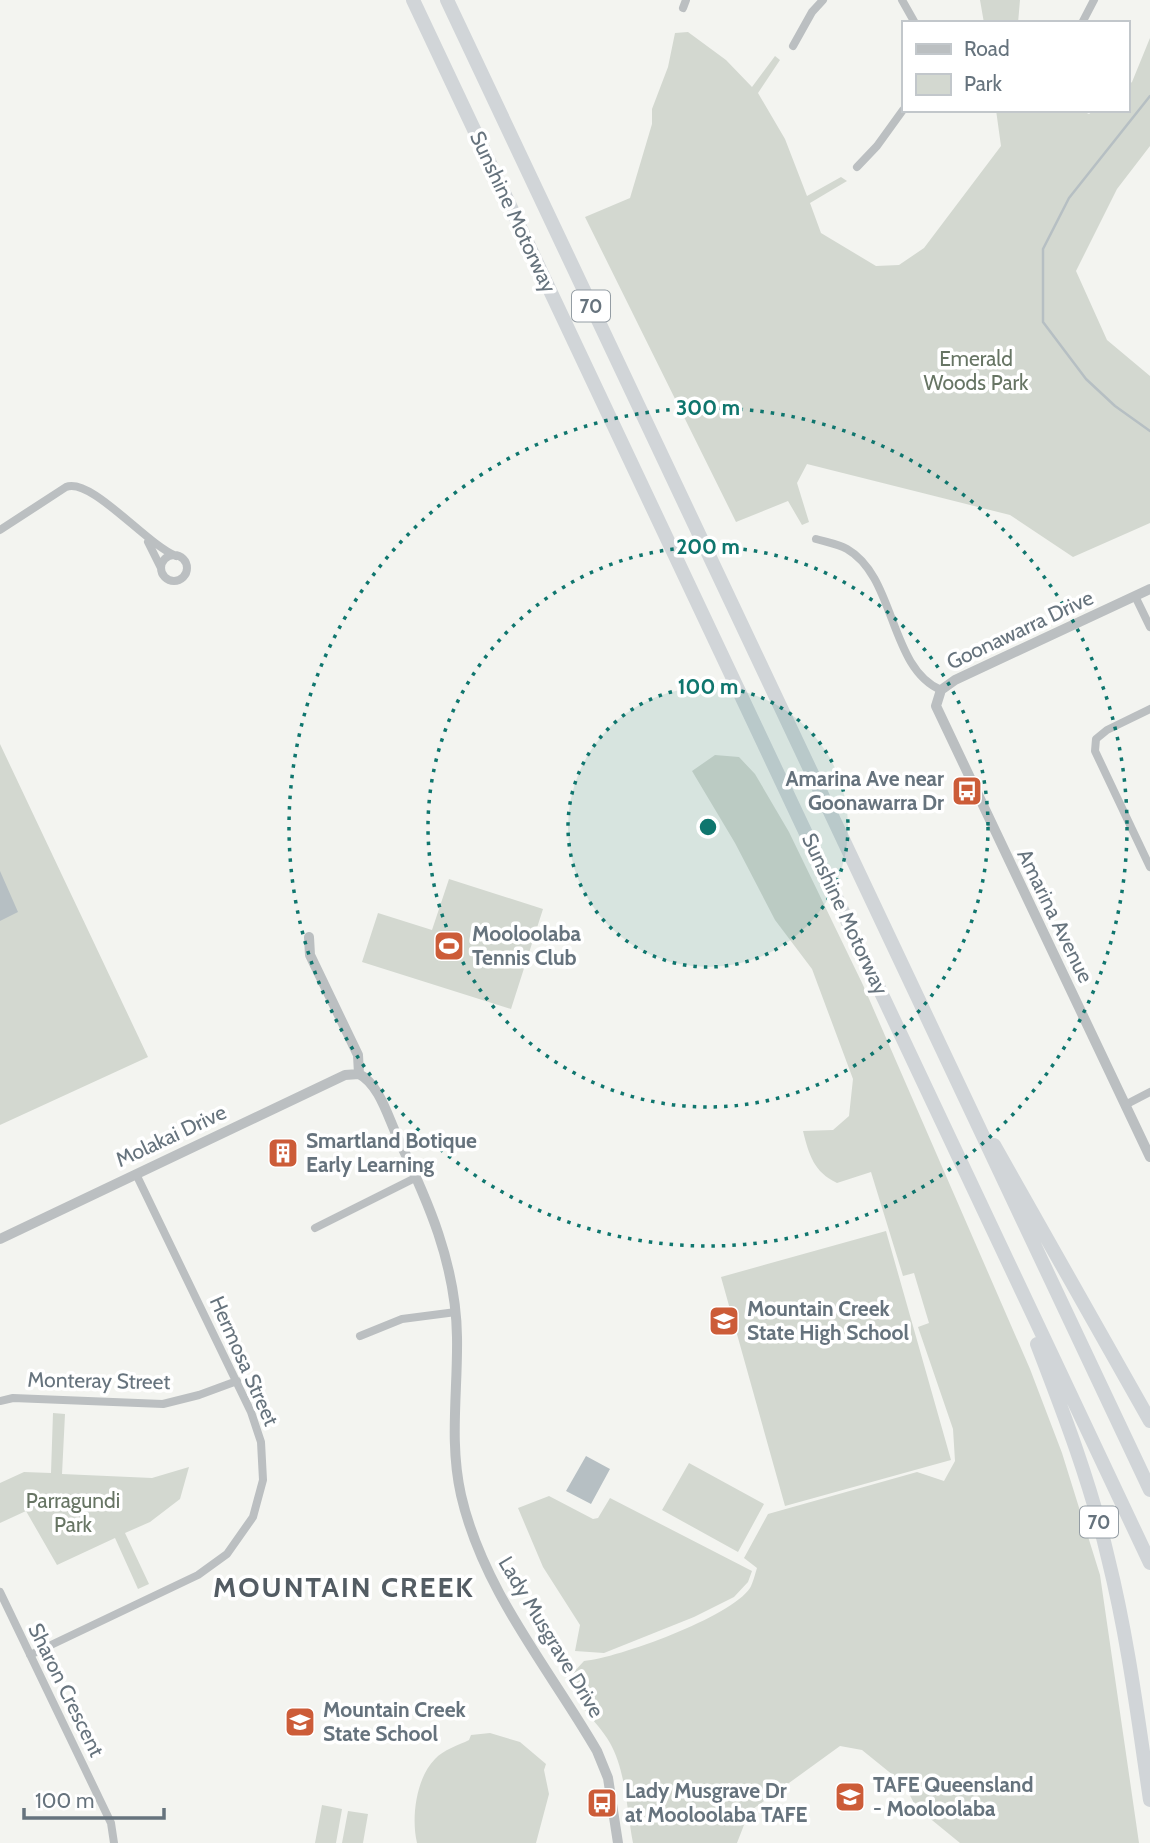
<svg xmlns="http://www.w3.org/2000/svg" width="1150" height="1843" viewBox="0 0 1150 1843" font-family="Cabin,sans-serif">
<style>
.green{fill:#d3d8d0}
.water{fill:#b6bfc3}
.lines{fill:none;stroke-linecap:round;stroke-linejoin:round}
.stream{stroke:#b6bfc3;stroke-width:2.5}
.minor{stroke:#bbbfc1;stroke-width:8}
.tertiary{stroke:#bbbfc1;stroke-width:10}
.motorway{stroke:#d1d5d8;stroke-width:14}
.ring{fill:none;stroke:#0f766e;stroke-width:3.5;stroke-dasharray:3.5 7}
.labels{text-anchor:middle;stroke-width:7;stroke-linejoin:round;paint-order:stroke}
.shield{fill:#fff;stroke:#949da4;stroke-width:2}
.shield-label{font-size:19px;font-weight:bold;fill:#66737d}
.street-label{font-size:21px;fill:#66737d;stroke:#fff}
.park-label{font-size:21px;fill:#677564;stroke:#fff}
.poi-label{font-size:21px;font-weight:bold;fill:#66737d;stroke:#fff;text-anchor:start}
.district-label{font-size:28px;font-weight:bold;letter-spacing:2px;fill:#535c63;stroke:#fff}
.centre{fill:#0f766e;stroke:#fff;stroke-width:3.5}
.ring-label{font-size:21px;text-anchor:middle;font-weight:bold;fill:#0f766e;stroke:#fff;stroke-width:7;stroke-linejoin:round;paint-order:stroke}
</style>
<rect width="100%" height="100%" fill="#f3f4f0"/>
<path class="green" d="M 980,0 L 1020,0 L 1018,23 L 984,23 Z
M 688,32 L 726,60 L 752,87 L 775,56 L 780,60 L 758,93 L 785,139 L 807,196 L 841,177 L 847,181 L 810,203 L 821,233 L 876,266 L 899,265 L 924,248 L 1001,146 L 996,110 L 1080,110 L 1089,114 L 1094,110 L 1127,110 L 1127,86 L 1132,82 L 1150,38 L 1150,146 L 1117,189 L 1076,271 L 1107,340 L 1150,376 L 1150,523 L 1073,557 L 1010,515 L 807,464 L 797,483 L 809,522 L 802,525 L 788,501 L 736,522 L 585,217 L 630,198 L 652,124 L 652,109 L 668,67 L 675,33 Z
M 0,744 L 148,1057 L 0,1125 Z
M 715,755 L 739,757 L 755,774 L 789,832 L 863,985 L 1030,1369 L 1062,1453 L 1100,1575 L 1139,1843 L 960,1843 L 916,1807 L 904,1784 L 862,1750 L 840,1746 L 749,1812 L 737,1843 L 633,1843 C 627,1812 626,1771 610,1743 C 595,1717 571,1705 572,1674 L 584,1661 C 618,1658 731,1617 750,1588 C 753,1583 755,1574 757,1568 L 744,1558 L 768,1514 L 917,1472 L 944,1481 L 955,1461 L 953,1429 L 918,1327 L 929,1323 L 914,1273 L 903,1276 L 871,1172 L 837,1183 C 814,1172 809,1155 803,1131 L 833,1130 L 849,1116 L 853,1079 L 812,969 L 775,920 L 735,843 L 692,771 Z
M 449,879 L 543,909 L 511,1009 L 362,962 L 378,913 L 432,930 Z
M 886,1231 L 951,1460 L 785,1506 L 721,1277 Z
M 53,1413 L 65,1414 L 62,1474 L 152,1478 L 189,1467 L 180,1499 L 150,1522 L 125,1533 L 149,1584 L 138,1589 L 115,1538 L 57,1565 L 26,1511 L 0,1523 L 0,1483 L 24,1472 L 51,1473 Z
M 689,1463 L 764,1504 L 738,1552 L 662,1510 Z
M 549,1496 L 593,1519 L 598,1518 L 610,1498 L 752,1571 L 748,1582 L 734,1597 L 694,1617 L 604,1653 L 575,1651 L 580,1625 L 543,1567 L 518,1508 Z
M 490,1733 L 520,1742 L 546,1764 L 544,1770 L 549,1794 L 536,1843 L 417,1843 C 411,1818 416,1778 435,1759 C 443,1750 459,1745 469,1740 L 471,1735 Z
M 322,1805 L 342,1809 L 336,1843 L 315,1843 Z
M 348,1811 L 368,1814 L 363,1843 L 342,1843 Z"/>
<path class="water" d="M 0,871 L 18,912 L 0,921 Z
M 586,1456 L 610,1469 L 591,1504 L 566,1491 Z"/>
<g class="lines">
<path class="stream" d="M 1150,96 L 1069,198 L 1043,249 L 1043,322 L 1086,379 L 1115,406 L 1150,431"/>
<path class="minor" d="M 902,0 L 915,23
M 683,8 L 686,0
M 1082,23 L 1094,0
M 793,46 L 812,12 L 823,0
M 857,167 L 877,146 L 903,110
M 0,530 L 66,487 C 91,477 146,544 176,556
M 816,539 C 826,542 838,544 847,549 C 896,577 889,668 941,690
M 148,542 L 161,568
M161 568a13 13 0 1 1 26 0a13 13 0 1 1-26 0Z
M 1135,596 L 1150,627
M 1150,709 L 1107,730 L 1096,739 L 1095,751 L 1150,867
M 1125,1105 L 1150,1092
M 315,1228 L 417,1177
M 360,1336 L 402,1319 L 456,1312
M 0,1401 L 13,1398 L 163,1404 L 199,1395 L 237,1381
M 0,1592 L 111,1823 L 114,1843
M 30,1655 L 198,1575 L 227,1554 L 253,1517 L 263,1480 L 261,1442 L 251,1412 L 136,1174"/>
<path class="tertiary" d="M 1150,589 L 955,680 L 941,690 L 936,706 L 1150,1157
M 309,937 L 310,955 L 358,1055 L 359,1074
M 359,1074 C 379,1084 388,1117 397,1136 C 428,1201 456,1264 457,1337 C 458,1390 449,1442 461,1495 C 483,1591 549,1668 597,1751 L 608,1778 L 618,1843
M 0,1239 L 345,1075 L 359,1074"/>
<path class="motorway" d="M 413,0 L 1150,1563
M 447,0 L 1150,1490
M 994,1145 L 1150,1421
M 1037,1344 C 1064,1414 1091,1484 1108,1558 C 1128,1638 1138,1719 1150,1800"/>
</g>
<circle cx="708" cy="827" r="140" fill="#0f766e" fill-opacity=".12"/>
<g class="ring">
<circle cx="708" cy="827" r="140"/>
<circle cx="708" cy="827" r="280"/>
<circle cx="708" cy="827" r="419"/>
</g>
<defs>
<g id="bus-square" transform="scale(1.575)"><rect x="-9" y="-9" width="18" height="18" rx="4" fill="#cc5c38" stroke="#fff"/><path d="M-5-6H5V4H4V6H2V4H-2V6H-4V4H-5ZM-3.5-4V0h7V-4ZM-3.5 1.2v1.5H-2V1.2ZM2 1.2v1.5H3.5V1.2Z" fill="#fff"/></g>
<g id="stadium-square" transform="scale(1.575)"><rect x="-9" y="-9" width="18" height="18" rx="4" fill="#cc5c38" stroke="#fff"/><path d="M0-5a6.5 5 0 1 0 0 10a6.5 5 0 1 0 0-10ZM-3.5-1.8h7v3.6h-7Z" fill="#fff"/></g>
<g id="building-square" transform="scale(1.575)"><rect x="-9" y="-9" width="18" height="18" rx="4" fill="#cc5c38" stroke="#fff"/><path d="M-4-6H4V6H1V3H-1V6H-4ZM-2.5-4.3h1.7v1.8h-1.7ZM.8-4.3h1.7v1.8H.8ZM-2.5-1h1.7V.8h-1.7ZM.8-1h1.7V.8H.8Z" fill="#fff"/></g>
<g id="school-square" transform="scale(1.575)"><rect x="-9" y="-9" width="18" height="18" rx="4" fill="#cc5c38" stroke="#fff"/><path d="M0-5L7-2L0 1L-7-2ZM-4 1L0 2.5L4 1V4Q0 6-4 4Z" fill="#fff"/></g>
<g id="university-square" transform="scale(1.575)"><rect x="-9" y="-9" width="18" height="18" rx="4" fill="#cc5c38" stroke="#fff"/><path d="M0-5L7-2L0 1L-7-2ZM-4 1L0 2.5L4 1V4Q0 6-4 4Z" fill="#fff"/></g>
</defs>
<g fill-rule="evenodd">
<use href="#bus-square" x="967" y="791"/>
<use href="#stadium-square" x="449" y="946"/>
<use href="#building-square" x="283" y="1153"/>
<use href="#school-square" x="724" y="1321"/>
<use href="#school-square" x="300" y="1722"/>
<use href="#university-square" x="850" y="1797"/>
<use href="#bus-square" x="602" y="1803"/>
</g>
<g class="labels">
<g class="shield">
<rect x="572" y="290.5" width="38" height="31" rx="5"/>
<rect x="1080" y="1506.5" width="38" height="31" rx="5"/>
</g>
<g class="shield-label">
<text x="591" y="313">70</text>
<text x="1099" y="1529">70</text>
</g>
<g class="street-label">
<text transform="translate(513 212) rotate(65)" y="7">Sunshine Motorway</text>
<text transform="translate(1020 630) rotate(-25)" y="7">Goonawarra Drive</text>
<text transform="translate(845 914) rotate(65)" y="7">Sunshine Motorway</text>
<text transform="translate(1055 916) rotate(64)" y="7">Amarina Avenue</text>
<text transform="translate(171 1136) rotate(-25)" y="7">Molakai Drive</text>
<text transform="translate(244 1361) rotate(66)" y="7">Hermosa Street</text>
<text transform="translate(99 1381) rotate(1)" y="7">Monteray Street</text>
<text transform="translate(551 1637) rotate(59)" y="7">Lady Musgrave Drive</text>
<text transform="translate(66 1690) rotate(64)" y="7">Sharon Crescent</text>
</g>
<g class="park-label">
<text x="976" y="366">Emerald<tspan x="976" dy="24">Woods Park</tspan></text>
<text x="73" y="1508">Parragundi<tspan x="73" dy="24">Park</tspan></text>
</g>
<g class="poi-label">
<text x="944" y="786" text-anchor="end">Amarina Ave near<tspan x="944" dy="24">Goonawarra Dr</tspan></text>
<text x="472" y="941">Mooloolaba<tspan x="472" dy="24">Tennis Club</tspan></text>
<text x="306" y="1148">Smartland Botique<tspan x="306" dy="24">Early Learning</tspan></text>
<text x="747" y="1316">Mountain Creek<tspan x="747" dy="24">State High School</tspan></text>
<text x="323" y="1717">Mountain Creek<tspan x="323" dy="24">State School</tspan></text>
<text x="873" y="1792">TAFE Queensland<tspan x="873" dy="24">- Mooloolaba</tspan></text>
<text x="625" y="1798">Lady Musgrave Dr<tspan x="625" dy="24">at Mooloolaba TAFE</tspan></text>
</g>
<g class="district-label">
<text x="344" y="1597">MOUNTAIN CREEK</text>
</g>
</g>
<circle cx="708" cy="827" r="10" class="centre"/>
<g class="ring-label">
<text x="708" y="415">300 m</text>
<text x="708" y="554">200 m</text>
<text x="708" y="694">100 m</text>
</g>
<rect x="902" y="21" width="228" height="91" fill="#ffffff" stroke="#c2c7cb" stroke-width="2"/>
<rect x="916" y="44" width="35" height="10" fill="#bbbfc1" stroke="#c2c7cb" stroke-width="2"/>
<text x="964" y="56" font-size="21" fill="#66737d">Road</text>
<rect x="916" y="74" width="35" height="21" fill="#d3d8d0" stroke="#c2c7cb" stroke-width="2"/>
<text x="964" y="91" font-size="21" fill="#66737d">Park</text>
<path d="M24 1808v10h140v-10" fill="none" stroke="#66737d" stroke-width="3.5"/>
<text x="35" y="1808" font-size="21" fill="#66737d" stroke="#ffffff" stroke-width="5" paint-order="stroke">100 m</text>
</svg>
